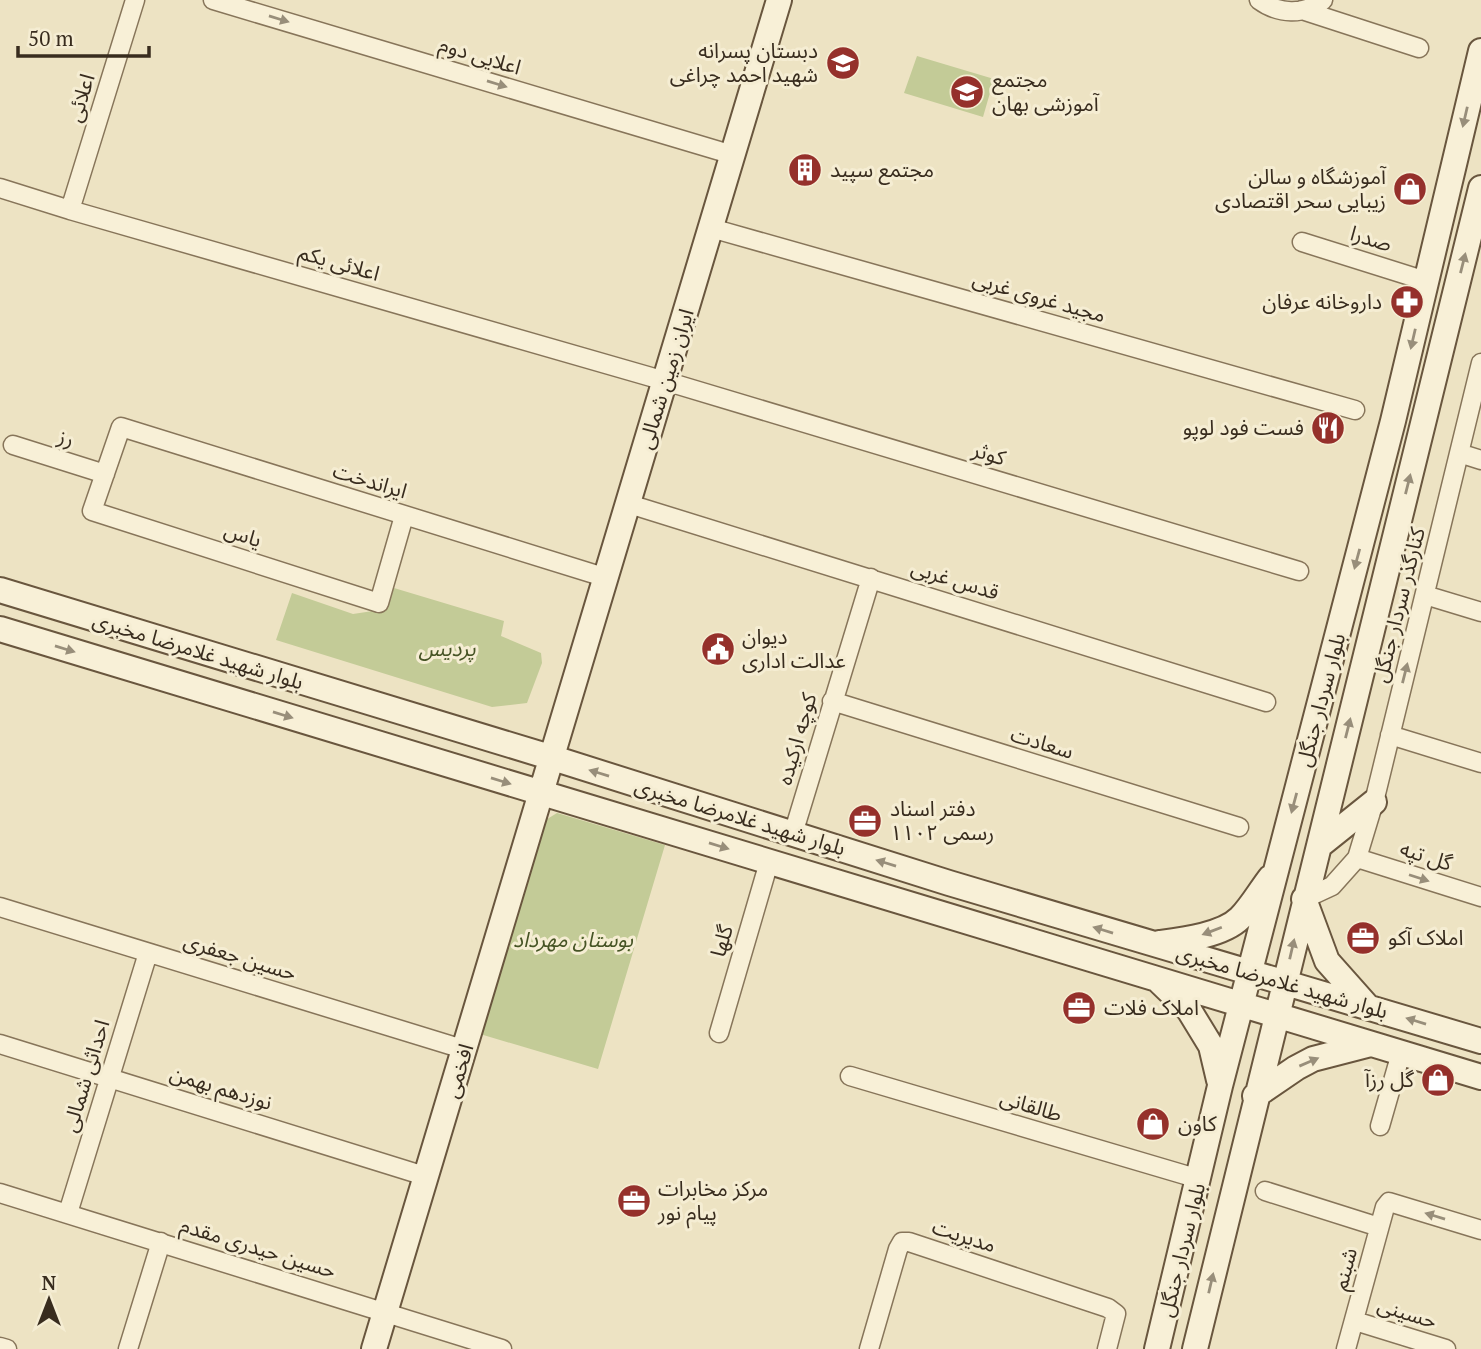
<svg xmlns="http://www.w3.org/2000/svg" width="1481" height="1349" viewBox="0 0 1481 1349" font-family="'PT Serif','Noto Sans Arabic',serif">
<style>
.green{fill:#c3cb97}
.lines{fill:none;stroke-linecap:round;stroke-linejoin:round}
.street-casing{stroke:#87755a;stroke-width:21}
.secondary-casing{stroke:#69563e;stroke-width:28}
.street{stroke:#f8f0d7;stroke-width:18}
.secondary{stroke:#f8f0d7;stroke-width:24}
.oneway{fill:#988e7a}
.labels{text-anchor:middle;stroke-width:6;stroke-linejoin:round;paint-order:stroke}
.poi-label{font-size:21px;fill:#382c1e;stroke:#f5edd3;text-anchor:start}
.street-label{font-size:21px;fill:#382c1e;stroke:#f5edd3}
.park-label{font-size:21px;font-style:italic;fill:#465425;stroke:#f5edd3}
</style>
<rect width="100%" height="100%" fill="#ede3c3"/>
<path class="green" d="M 917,56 L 994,79 L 983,117 L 904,93 Z
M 394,588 L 504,621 L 501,636 L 541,653 L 542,663 L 527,703 L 492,707 L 276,640 L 292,593 L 353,614 L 386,609 Z
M 557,813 L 665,845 L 598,1069 L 480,1034 L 544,821 Z"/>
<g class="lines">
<g class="street-casing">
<path id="street" d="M 213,0 L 733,155
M 1259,0 C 1278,14 1304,16 1323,0
M 1302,10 L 1419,48
M 0,188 L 70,210 L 665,381 L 1299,571
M 70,210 L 135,0
M 711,228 L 1355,410
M 1302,242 L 1426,281
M 13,445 L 105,474
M 1459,453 L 1481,460
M 629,504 L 1266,702
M 404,516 L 379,603 L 92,511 L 121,427 L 607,578
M 1425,595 L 1481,612
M 832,701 L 1239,827
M 1390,735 L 1481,763
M 793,834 L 871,578
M 1357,858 L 1481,897
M 1304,899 L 1332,886 L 1357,858 L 1374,802 L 1481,363
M 0,907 L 466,1050
M 719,1033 L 769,862
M 0,1044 L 428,1177
M 850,1076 L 1199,1179
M 1380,1126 L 1401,1053
M 1265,1191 L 1379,1227
M 0,1193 L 502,1349
M 68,1213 L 148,953
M 1355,1321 L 1446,1349
M 0,1347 L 7,1349
M 128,1349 L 161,1242
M 869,1349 L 898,1249 L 902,1242 L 909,1242 L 1108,1308 L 1116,1314 L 1107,1349
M 1346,1349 L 1385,1207 L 1389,1202 L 1481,1230"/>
</g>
<g class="secondary-casing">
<path id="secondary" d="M 0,590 L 553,758 L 949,883 L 1481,1041
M 0,629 L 1481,1077
M 1319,846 L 1374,802
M 1304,899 L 1327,961 L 1367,1006
M 1160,943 C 1183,940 1223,935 1240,918 C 1251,907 1260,891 1270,878
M 1160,982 L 1189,1010 L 1211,1046 L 1219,1080
M 1255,1096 L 1296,1068 L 1313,1059 L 1371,1044
M 374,1349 L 779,0
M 1157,1349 L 1220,1086 L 1393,421 L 1481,51
M 1195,1349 C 1287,961 1386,575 1481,188"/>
</g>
<use href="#street" class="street"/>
<use href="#secondary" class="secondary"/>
</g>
<defs><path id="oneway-solid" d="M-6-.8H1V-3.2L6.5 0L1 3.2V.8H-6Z" transform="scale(1.75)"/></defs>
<g class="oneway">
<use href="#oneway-solid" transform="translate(279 19) rotate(17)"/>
<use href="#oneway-solid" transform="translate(497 84) rotate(17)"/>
<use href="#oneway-solid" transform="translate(1465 117) rotate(103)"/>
<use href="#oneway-solid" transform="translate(1463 263) rotate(-76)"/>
<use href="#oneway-solid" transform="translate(1413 339) rotate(103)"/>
<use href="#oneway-solid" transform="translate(1408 484) rotate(-76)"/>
<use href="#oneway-solid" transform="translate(1357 559) rotate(105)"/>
<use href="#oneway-solid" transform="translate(65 649) rotate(17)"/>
<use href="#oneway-solid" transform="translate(1405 673) rotate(-76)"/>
<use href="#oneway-solid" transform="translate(283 715) rotate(17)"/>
<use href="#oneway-solid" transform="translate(1348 728) rotate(-76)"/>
<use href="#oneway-solid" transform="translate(599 773) rotate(-163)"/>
<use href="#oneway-solid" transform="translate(501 781) rotate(17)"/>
<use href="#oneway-solid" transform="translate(1294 803) rotate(105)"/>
<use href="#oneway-solid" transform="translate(719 846) rotate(17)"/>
<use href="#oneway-solid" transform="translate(886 863) rotate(-163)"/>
<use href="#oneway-solid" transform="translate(1419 878) rotate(18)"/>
<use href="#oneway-solid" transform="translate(1103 930) rotate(-163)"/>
<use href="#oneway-solid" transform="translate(1212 931) rotate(159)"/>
<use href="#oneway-solid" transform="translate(1292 949) rotate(-77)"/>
<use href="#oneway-solid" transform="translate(1416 1021) rotate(-163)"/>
<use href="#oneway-solid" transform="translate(1309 1062) rotate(-23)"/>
<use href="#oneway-solid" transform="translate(1435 1216) rotate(-163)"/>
<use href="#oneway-solid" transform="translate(1211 1283) rotate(-77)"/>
</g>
<defs>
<g id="school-disc" transform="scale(1.75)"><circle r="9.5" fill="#95302b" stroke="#f5edd3"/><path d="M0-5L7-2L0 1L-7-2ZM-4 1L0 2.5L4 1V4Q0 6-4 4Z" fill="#fff"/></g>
<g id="building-disc" transform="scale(1.75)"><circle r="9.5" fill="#95302b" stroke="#f5edd3"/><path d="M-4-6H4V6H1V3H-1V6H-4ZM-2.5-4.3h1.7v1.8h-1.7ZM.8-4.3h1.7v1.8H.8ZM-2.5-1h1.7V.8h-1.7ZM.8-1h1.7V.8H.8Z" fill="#fff"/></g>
<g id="shop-disc" transform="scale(1.75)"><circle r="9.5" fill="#95302b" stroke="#f5edd3"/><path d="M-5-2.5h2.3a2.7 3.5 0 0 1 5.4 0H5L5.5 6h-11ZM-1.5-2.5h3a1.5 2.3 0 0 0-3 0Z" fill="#fff"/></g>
<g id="pharmacy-disc" transform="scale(1.75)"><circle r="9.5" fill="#95302b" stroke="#f5edd3"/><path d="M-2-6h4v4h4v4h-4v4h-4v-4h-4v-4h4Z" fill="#fff"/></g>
<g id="restaurant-disc" transform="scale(1.75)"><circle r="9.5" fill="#95302b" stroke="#f5edd3"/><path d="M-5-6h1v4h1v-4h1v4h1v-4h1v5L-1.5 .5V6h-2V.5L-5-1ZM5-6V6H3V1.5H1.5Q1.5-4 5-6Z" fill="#fff"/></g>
<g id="civic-disc" transform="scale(1.75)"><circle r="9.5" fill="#95302b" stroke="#f5edd3"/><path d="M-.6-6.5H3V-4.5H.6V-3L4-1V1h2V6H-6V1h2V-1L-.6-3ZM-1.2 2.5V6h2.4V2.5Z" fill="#fff"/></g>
<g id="office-disc" transform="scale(1.75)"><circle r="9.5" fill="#95302b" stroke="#f5edd3"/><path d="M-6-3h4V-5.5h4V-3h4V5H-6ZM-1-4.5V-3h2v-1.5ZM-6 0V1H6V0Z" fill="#fff"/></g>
</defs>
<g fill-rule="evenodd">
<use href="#school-disc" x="843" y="63"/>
<use href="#school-disc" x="967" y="92"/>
<use href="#building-disc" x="805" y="170"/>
<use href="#shop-disc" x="1410" y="189"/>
<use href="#pharmacy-disc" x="1407" y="302"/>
<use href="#restaurant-disc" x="1328" y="428"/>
<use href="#civic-disc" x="718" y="649"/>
<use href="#office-disc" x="865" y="821"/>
<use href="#office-disc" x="1363" y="938"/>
<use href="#office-disc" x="1079" y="1008"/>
<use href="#shop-disc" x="1438" y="1080"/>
<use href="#shop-disc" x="1153" y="1124"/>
<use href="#office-disc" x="634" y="1201"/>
</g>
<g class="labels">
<g class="poi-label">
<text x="818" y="58" text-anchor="end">دبستان پسرانه<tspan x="818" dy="24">شهید احمد چراغی</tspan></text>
<text x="992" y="87">مجتمع<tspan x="992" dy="24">آموزشی بهان</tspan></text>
<text x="830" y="177">مجتمع سپید</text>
<text x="1386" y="184" text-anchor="end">آموزشگاه و سالن<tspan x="1386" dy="24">زیبایی سحر اقتصادی</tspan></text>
<text x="1382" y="309" text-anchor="end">داروخانه عرفان</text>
<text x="1304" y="435" text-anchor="end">فست فود لوپو</text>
<text x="742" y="644">دیوان<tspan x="742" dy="24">عدالت اداری</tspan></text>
<text x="890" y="816">دفتر اسناد<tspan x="890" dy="24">رسمی ۱۱۰۲</tspan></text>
<text x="1388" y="945">املاک آکو</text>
<text x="1104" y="1015">املاک فلات</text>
<text x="1414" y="1087" text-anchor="end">گل رزآ</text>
<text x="1178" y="1131">کاون</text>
<text x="658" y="1196">مرکز مخابرات<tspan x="658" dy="24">پیام نور</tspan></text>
</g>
<g class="street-label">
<text transform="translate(480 56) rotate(17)" y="7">اعلایی دوم</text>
<text transform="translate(81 98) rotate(-73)" y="7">اعلائی</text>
<text transform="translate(1371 239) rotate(17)" y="7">صدرا</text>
<text transform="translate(339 263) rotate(16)" y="7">اعلائی یکم</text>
<text transform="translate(1039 297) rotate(16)" y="7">مجید غروی غربی</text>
<text transform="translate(666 379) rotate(-73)" y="7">ایران زمین شمالی</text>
<text transform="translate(66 438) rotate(17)" y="7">رز</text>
<text transform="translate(989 454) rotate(17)" y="7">کوثر</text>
<text transform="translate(370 481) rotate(17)" y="7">ایراندخت</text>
<text transform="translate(243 535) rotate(18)" y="7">یاس</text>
<text transform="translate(955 580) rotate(17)" y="7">قدس غربی</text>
<text transform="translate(1399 605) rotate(-76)" y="7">کنارگذر سردار جنگل</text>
<text transform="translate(198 651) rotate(17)" y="7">بلوار شهید غلامرضا مخبری</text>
<text transform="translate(1321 700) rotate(-75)" y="7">بلوار سردار جنگل</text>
<text transform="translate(797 739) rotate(-74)" y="7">کوچه ارکیده</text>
<text transform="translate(1042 743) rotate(17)" y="7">سعادت</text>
<text transform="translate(740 817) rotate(17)" y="7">بلوار شهید غلامرضا مخبری</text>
<text transform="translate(1426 856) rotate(18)" y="7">گل تپه</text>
<text transform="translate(722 941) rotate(-74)" y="7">گلها</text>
<text transform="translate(240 957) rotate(17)" y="7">حسین جعفری</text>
<text transform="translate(1282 982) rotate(16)" y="7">بلوار شهید غلامرضا مخبری</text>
<text transform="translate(459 1071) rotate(-73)" y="7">افخمی</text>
<text transform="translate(86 1076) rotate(-73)" y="7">احداثی شمالی</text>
<text transform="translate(221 1088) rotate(17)" y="7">نوزدهم بهمن</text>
<text transform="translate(1031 1106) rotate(17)" y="7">طالقانی</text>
<text transform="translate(964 1236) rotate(18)" y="7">مدیریت</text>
<text transform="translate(258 1248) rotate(17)" y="7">حسین حیدری مقدم</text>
<text transform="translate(1182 1250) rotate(-76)" y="7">بلوار سردار جنگل</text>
<text transform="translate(1345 1269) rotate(-75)" y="7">شبنم</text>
<text transform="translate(1407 1313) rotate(17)" y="7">حسینی</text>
</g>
<g class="park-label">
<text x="447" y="656">پردیس</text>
<text x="573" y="947">بوستان مهرداد</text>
</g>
</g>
<g transform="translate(49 1300)" stroke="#f5edd3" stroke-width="5" paint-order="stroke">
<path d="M0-5L12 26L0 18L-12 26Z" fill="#382c1e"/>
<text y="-10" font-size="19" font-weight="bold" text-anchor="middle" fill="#382c1e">N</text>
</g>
<path d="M18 46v10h131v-10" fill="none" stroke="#382c1e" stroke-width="3.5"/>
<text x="28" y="46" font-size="21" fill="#382c1e" stroke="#f5edd3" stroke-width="5" paint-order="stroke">50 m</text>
</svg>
